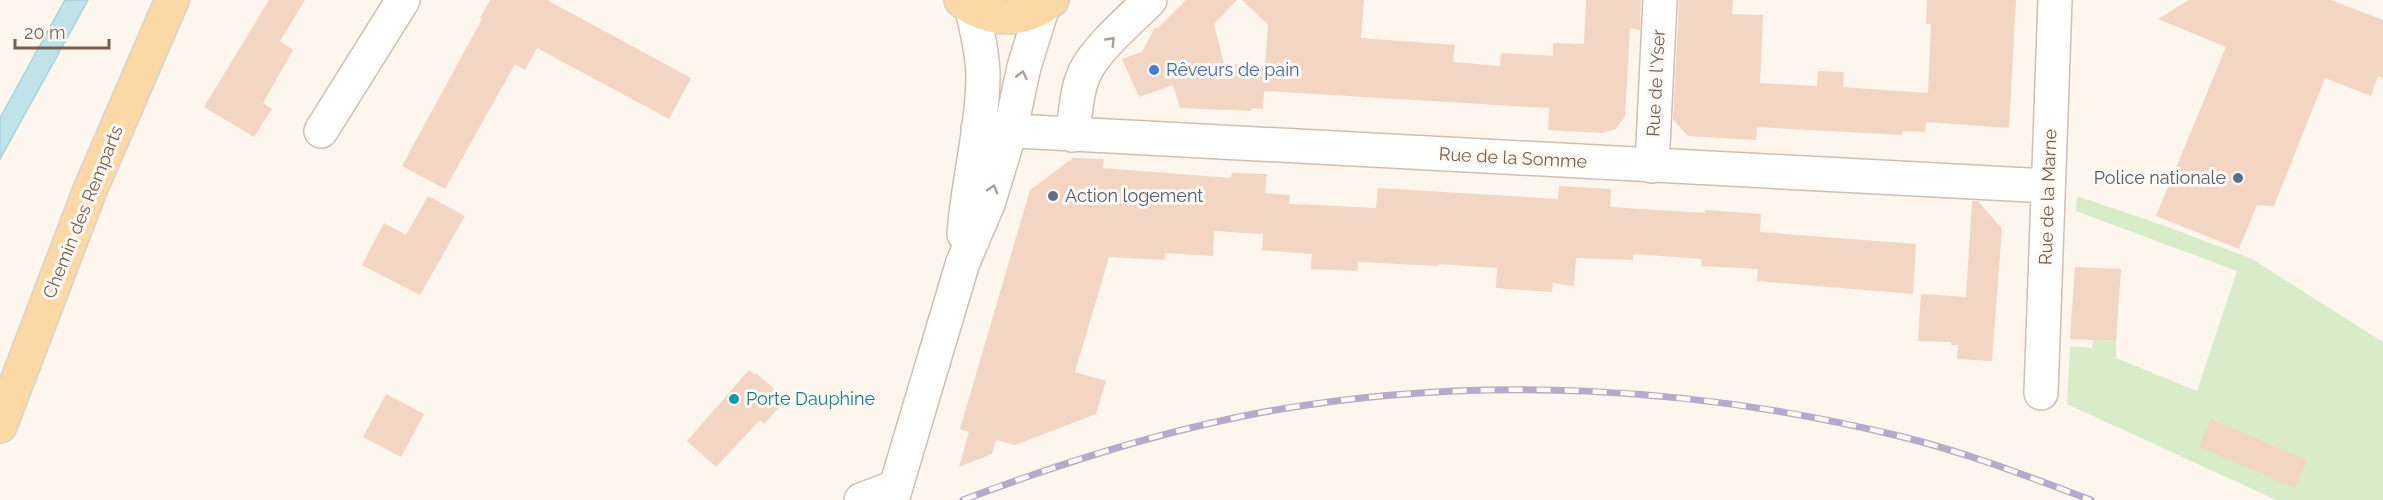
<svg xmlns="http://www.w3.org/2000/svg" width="2383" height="500" viewBox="0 0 2383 500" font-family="Raleway,sans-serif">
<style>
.green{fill:#d8ecc9}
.water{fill:#bfe3e8;stroke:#a5d3da;stroke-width:1.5}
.building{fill:#f3d5c3}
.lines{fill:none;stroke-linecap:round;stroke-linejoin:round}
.minor-casing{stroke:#d1beb0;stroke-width:36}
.major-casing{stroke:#dad1cd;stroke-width:36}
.minor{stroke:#fff;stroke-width:33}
.major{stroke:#fbd9a5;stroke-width:33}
.rail-casing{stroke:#b9a8c9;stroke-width:7}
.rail{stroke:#fffaf3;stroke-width:4.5;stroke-dasharray:14;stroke-linecap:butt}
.oneway{stroke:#af9d94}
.shop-dot{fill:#3f7fe0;stroke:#fffaf3;stroke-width:2}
.service-dot{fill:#5c6f8a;stroke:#fffaf3;stroke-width:2}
.culture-dot{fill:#0f9aa8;stroke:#fffaf3;stroke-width:2}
.labels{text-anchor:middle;stroke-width:6;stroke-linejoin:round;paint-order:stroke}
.shop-label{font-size:18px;fill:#366cbe;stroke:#fffaf3;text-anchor:start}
.street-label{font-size:18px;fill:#7a5c4d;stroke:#fffaf3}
.service-label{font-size:18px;fill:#4e5e75;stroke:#fffaf3;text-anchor:end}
.culture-label{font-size:18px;fill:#0d838f;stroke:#fffaf3;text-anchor:start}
</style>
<rect width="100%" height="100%" fill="#fdf6ec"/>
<path class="green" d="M 2077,196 L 2168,227 L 2252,259 L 2383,342 L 2383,500 L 2276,500 L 2067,404 L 2070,346 L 2092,348 L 2093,340 L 2116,341 L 2116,358 L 2197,391 L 2237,271 L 2076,211 Z"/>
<path class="water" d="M 65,0 L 88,0 L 0,159 L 0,118 Z"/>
<path class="building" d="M 269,0 L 305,0 L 280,41 L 293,50 L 263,103 L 272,109 L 254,137 L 204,107 Z
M 490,0 L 547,0 L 691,78 L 669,119 L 537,48 L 525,70 L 515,64 L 445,189 L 402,166 L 482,19 L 480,18 Z
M 1186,0 L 1237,0 L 1214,24 L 1224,64 L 1265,66 L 1268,25 L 1242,0 L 1364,0 L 1361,38 L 1455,45 L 1453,62 L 1500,66 L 1501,53 L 1553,56 L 1553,43 L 1584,44 L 1586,0 L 1641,0 L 1640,30 L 1630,28 L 1625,116 L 1616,129 L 1602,133 L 1548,130 L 1549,108 L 1264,91 L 1263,109 L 1251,108 L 1251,111 L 1180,108 L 1173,85 L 1139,97 L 1122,59 L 1142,52 L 1154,29 L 1159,27 Z
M 1679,0 L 1733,0 L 1732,14 L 1763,15 L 1760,83 L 1817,86 L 1818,71 L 1844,72 L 1843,87 L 1928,93 L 1931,24 L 1926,24 L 1927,0 L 2016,0 L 2009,128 L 1926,122 L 1925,132 L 1902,131 L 1902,135 L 1757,127 L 1756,140 L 1688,136 L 1673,120 Z
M 2189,0 L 2331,0 L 2383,20 L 2383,78 L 2378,76 L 2371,96 L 2325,78 L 2274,206 L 2257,205 L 2239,249 L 2156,216 L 2226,47 L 2158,19 Z
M 1073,158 L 1104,159 L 1103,168 L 1231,178 L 1232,173 L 1267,174 L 1265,193 L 1290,195 L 1289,204 L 1315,205 L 1376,208 L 1378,188 L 1558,199 L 1559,186 L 1611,189 L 1610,207 L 1705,213 L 1705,210 L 1761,214 L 1760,232 L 1916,244 L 1913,294 L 1757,281 L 1758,269 L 1701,266 L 1702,259 L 1633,254 L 1633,260 L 1576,258 L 1574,286 L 1553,283 L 1552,292 L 1496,288 L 1497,268 L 1439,264 L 1439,266 L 1358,262 L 1358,271 L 1311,269 L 1312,254 L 1262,250 L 1263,234 L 1214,231 L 1213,256 L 1165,253 L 1165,260 L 1109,257 L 1075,372 L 1106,381 L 1096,414 L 1015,445 L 996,440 L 992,454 L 959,467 L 969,432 L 960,429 L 1030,190 Z
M 428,196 L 465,216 L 420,295 L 362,265 L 384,223 L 406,235 Z
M 1972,201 L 1978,201 L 2002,229 L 1992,361 L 1957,359 L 1958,345 L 1951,345 L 1951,342 L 1918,341 L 1921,294 L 1966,297 Z
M 2075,267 L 2121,269 L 2116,341 L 2070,339 Z
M 749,370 L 755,375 L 756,373 L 779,393 L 777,396 L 784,402 L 764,424 L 760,420 L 716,467 L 687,441 Z
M 386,394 L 424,414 L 401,457 L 363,437 Z
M 2211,419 L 2307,460 L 2295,488 L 2199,447 Z"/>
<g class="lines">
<g class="minor-casing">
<path id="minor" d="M 978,129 L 2048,186
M 321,131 L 403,0
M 1072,135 C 1076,114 1076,89 1086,70 C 1098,47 1131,19 1150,0
M 1652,166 L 1660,0
M 964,234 C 968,180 983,127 983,73 C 982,51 977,30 972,9
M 2041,393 L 2055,0
M 861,500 L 895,487
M 892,500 L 963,262 L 988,204 L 1010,132 L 1024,67 L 1042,9"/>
</g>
<g class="major-casing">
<path id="major" d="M 961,0 C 988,22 1025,23 1052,0
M 0,426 L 90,190 L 172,0"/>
</g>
<use href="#minor" class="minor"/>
<use href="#major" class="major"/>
<g class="rail-casing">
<path id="rail" d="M 963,500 C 1061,463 1161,431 1264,412 C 1474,374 1697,386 1903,437 C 1968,453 2029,477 2091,500"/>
</g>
<use href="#rail" class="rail"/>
</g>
<defs><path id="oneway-chevron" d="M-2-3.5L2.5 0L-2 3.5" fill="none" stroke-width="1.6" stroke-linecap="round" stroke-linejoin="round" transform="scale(1.5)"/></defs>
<g class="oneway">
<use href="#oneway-chevron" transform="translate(1111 41) rotate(-46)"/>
<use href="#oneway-chevron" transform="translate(1022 75) rotate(-77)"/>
<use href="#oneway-chevron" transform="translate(993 189) rotate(-73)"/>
</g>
<circle class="shop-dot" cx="1154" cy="70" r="6"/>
<g class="service-dot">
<circle cx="2238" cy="178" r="6"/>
<circle cx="1053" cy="196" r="6"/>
</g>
<circle class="culture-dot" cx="734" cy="399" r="6"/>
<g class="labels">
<g class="shop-label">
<text x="1166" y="76">Rêveurs de pain</text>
</g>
<g class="street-label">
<text transform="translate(1656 83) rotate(-87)" y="6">Rue de l'Yser</text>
<text transform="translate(1513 158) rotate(3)" y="6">Rue de la Somme</text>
<text transform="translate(2048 197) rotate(-88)" y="6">Rue de la Marne</text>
<text transform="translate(83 212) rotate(-68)" y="6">Chemin des Remparts</text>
</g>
<g class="service-label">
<text x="2226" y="184">Police nationale</text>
<text x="1065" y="202" text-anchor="start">Action logement</text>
</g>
<g class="culture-label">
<text x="746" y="405">Porte Dauphine</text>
</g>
</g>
<path d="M15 39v9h94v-9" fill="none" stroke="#7a5c4d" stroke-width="3"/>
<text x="24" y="39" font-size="18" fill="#7a5c4d" stroke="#fffaf3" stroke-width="4.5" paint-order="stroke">20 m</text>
</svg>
